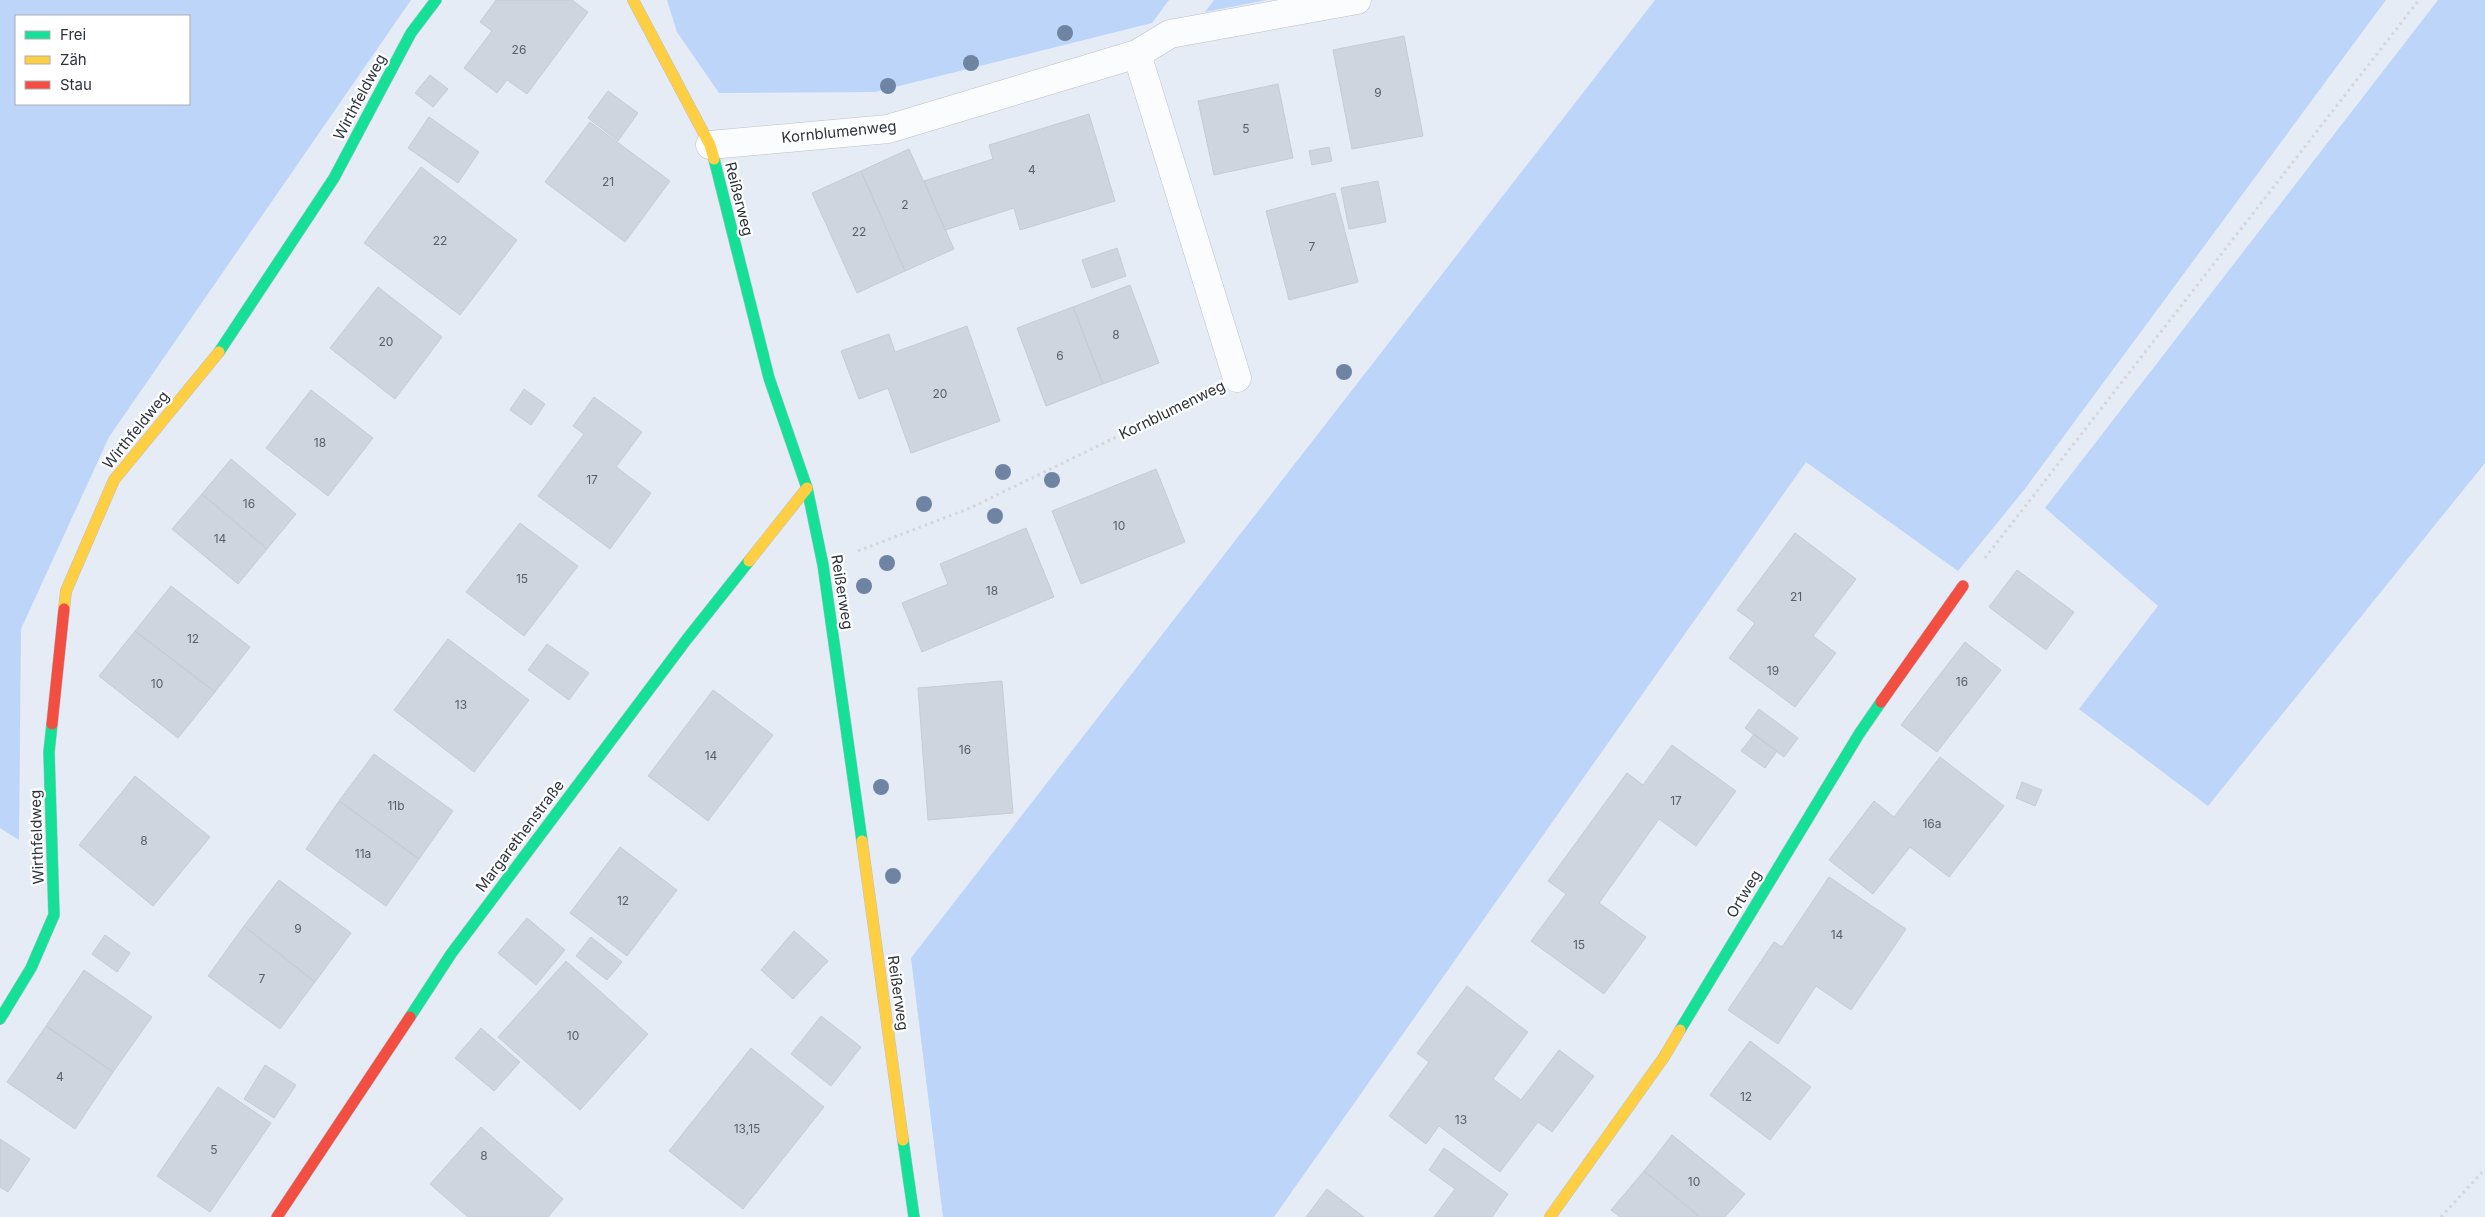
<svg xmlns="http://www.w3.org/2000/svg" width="2485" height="1217" viewBox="0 0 2485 1217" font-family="Inter,sans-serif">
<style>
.green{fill:#bcd5f9;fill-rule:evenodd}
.building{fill:#cfd5de;stroke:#c6ccd5}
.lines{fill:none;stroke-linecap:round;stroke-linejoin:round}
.street-casing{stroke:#bbc1c9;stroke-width:29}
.fast-casing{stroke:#bbc1c9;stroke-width:12}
.slow-casing{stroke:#bbc1c9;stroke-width:12}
.jam-casing{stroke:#bbc1c9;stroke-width:12}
.path{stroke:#d4d6d9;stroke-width:3;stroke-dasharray:2.5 4;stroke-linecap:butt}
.street{stroke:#fbfcfe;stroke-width:28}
.fast{stroke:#16e098;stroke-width:11}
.slow{stroke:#ffcf43;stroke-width:11}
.jam{stroke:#f24e42;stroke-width:11}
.tree{fill:#6e84a2}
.labels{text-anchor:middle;stroke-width:4.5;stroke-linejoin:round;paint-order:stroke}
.number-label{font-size:12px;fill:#585e67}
.street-label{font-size:15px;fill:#2d333c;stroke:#fff}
</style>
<rect width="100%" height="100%" fill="#e5ecf6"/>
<path class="green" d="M 0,0 L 411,0 L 109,437 L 21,629 L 19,840 L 0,828 ZM 16,16 L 189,16 L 189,104 L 16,104 Z
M 667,0 L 1169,0 L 1152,23 L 875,92 L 719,93 L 677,32 Z
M 1214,0 L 1267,0 L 1205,12 Z
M 1655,0 L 2386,0 L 2024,490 L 1958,571 L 1806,462 L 1274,1217 L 943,1217 L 911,958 Z
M 2438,0 L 2485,0 L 2485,463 L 2208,806 L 2079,709 L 2158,606 L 2045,508 Z"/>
<path class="building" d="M 496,0 L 572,0 L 588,12 L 527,94 L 507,80 L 497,93 L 464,68 L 492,31 L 480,22 Z
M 1404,36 L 1423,136 L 1352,149 L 1333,50 Z
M 430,75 L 448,89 L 433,107 L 415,93 Z
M 1278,84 L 1293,158 L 1214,175 L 1198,101 Z
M 608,91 L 638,113 L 618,141 L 588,118 Z
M 1089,114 L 1115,201 L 1020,230 L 1014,208 L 945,230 L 924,181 L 993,159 L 989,145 Z
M 429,117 L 479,152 L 458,183 L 408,148 Z
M 590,122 L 670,181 L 625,242 L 545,182 Z
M 1329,147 L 1332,161 L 1312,165 L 1309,151 Z
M 909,149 L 954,249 L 905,271 L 861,171 Z
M 421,167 L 517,240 L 460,315 L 364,243 Z
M 861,171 L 905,271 L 857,293 L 812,193 Z
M 1378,181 L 1386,222 L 1349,229 L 1341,188 Z
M 1335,193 L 1358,282 L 1289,300 L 1266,211 Z
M 1117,248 L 1126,276 L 1092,288 L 1082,260 Z
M 1130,285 L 1159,363 L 1103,384 L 1073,307 Z
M 378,287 L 442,337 L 395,399 L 330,348 Z
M 1073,307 L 1103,384 L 1046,406 L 1017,328 Z
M 967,326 L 1000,421 L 911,453 L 888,388 L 859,399 L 841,351 L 889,334 L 895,352 Z
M 524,389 L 545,404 L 531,425 L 510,410 Z
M 311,390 L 373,438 L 328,496 L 266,448 Z
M 594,397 L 642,432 L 616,467 L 651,493 L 610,549 L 538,496 L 584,434 L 573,426 Z
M 231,459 L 296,514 L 267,549 L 202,494 Z
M 1156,469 L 1185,542 L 1081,584 L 1052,511 Z
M 202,494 L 267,549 L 238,584 L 172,529 Z
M 520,523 L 578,566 L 524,636 L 466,592 Z
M 1026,528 L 1054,597 L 922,652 L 902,603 L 948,584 L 940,564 Z
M 1795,533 L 1856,579 L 1813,636 L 1836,653 L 1795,707 L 1729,658 L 1755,623 L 1737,610 Z
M 2017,570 L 2074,612 L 2046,650 L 1989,607 Z
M 171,586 L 250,647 L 215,692 L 135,631 Z
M 135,631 L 215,692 L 178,738 L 99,676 Z
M 448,639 L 529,700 L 474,772 L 394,710 Z
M 1965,642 L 2001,670 L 1937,752 L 1901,725 Z
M 547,644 L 589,673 L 569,700 L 528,670 Z
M 1002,681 L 1013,813 L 928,820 L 918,688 Z
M 713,690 L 773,735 L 708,821 L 648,776 Z
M 1759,709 L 1798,738 L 1784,757 L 1745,728 Z
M 1754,734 L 1777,751 L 1765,768 L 1741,751 Z
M 1672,745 L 1736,791 L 1696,846 L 1659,819 L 1599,903 L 1646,937 L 1604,994 L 1531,941 L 1566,894 L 1548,881 L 1627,773 L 1643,785 Z
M 374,754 L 453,811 L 419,859 L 339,801 Z
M 1940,757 L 2004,806 L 1949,877 L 1910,847 L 1873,894 L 1829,860 L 1874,801 L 1894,817 Z
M 135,776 L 210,837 L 153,906 L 79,845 Z
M 2022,782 L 2042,790 L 2035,806 L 2016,798 Z
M 339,801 L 419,859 L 386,906 L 306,849 Z
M 620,847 L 677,890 L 627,956 L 570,913 Z
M 1829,877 L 1906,929 L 1851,1010 L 1816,986 L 1778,1044 L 1728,1010 L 1774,942 L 1782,947 Z
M 279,880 L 351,933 L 315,982 L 244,926 Z
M 527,918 L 565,950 L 536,985 L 498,953 Z
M 244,926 L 315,982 L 280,1029 L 208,976 Z
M 794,931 L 828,961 L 793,999 L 761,970 Z
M 105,935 L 130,953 L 117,972 L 92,954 Z
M 591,937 L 622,962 L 607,980 L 576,956 Z
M 566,961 L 648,1034 L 580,1110 L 498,1037 Z
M 84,970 L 152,1017 L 113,1072 L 46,1026 Z
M 1467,986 L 1528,1032 L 1493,1079 L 1521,1100 L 1559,1050 L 1594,1076 L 1552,1132 L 1538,1122 L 1500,1172 L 1439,1126 L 1426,1144 L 1389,1116 L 1429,1062 L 1417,1053 Z
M 821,1016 L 861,1047 L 831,1086 L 791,1054 Z
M 46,1026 L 113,1072 L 75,1129 L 7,1082 Z
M 481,1028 L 520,1062 L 494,1091 L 455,1058 Z
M 1750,1041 L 1811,1087 L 1770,1140 L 1710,1095 Z
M 751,1048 L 824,1107 L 743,1209 L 669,1151 Z
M 265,1065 L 296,1085 L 274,1118 L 244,1099 Z
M 218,1087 L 271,1123 L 210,1212 L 157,1176 Z
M 481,1127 L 563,1199 L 548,1217 L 468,1217 L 430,1184 Z
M 1672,1135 L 1745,1194 L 1725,1217 L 1700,1217 L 1644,1171 Z
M 0,1139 L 30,1159 L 8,1192 L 0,1187 Z
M 1444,1148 L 1508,1194 L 1492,1217 L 1434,1217 L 1455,1189 L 1429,1170 Z
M 1644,1171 L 1700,1217 L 1620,1217 L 1611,1210 Z
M 1327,1189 L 1364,1217 L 1306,1217 Z"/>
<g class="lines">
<g class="street-casing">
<path id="street" d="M 1137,54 L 1237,378
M 710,145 L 888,129 L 1137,54 L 1170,34 L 1357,0"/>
</g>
<g class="fast-casing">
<path id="fast" d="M 714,159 L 769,378 L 807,488 L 823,565 L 862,841
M 219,352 L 334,178 L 411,33 L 436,0
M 410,1017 L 451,954 L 687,639 L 749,561
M 0,1019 L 31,968 L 54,915 L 49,752 L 52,724
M 1680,1030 L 1859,734 L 1881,702
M 903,1140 L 914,1217"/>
</g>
<g class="slow-casing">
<path id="slow" d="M 633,0 L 710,145 L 714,159
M 749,561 L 807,488
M 64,609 L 66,591 L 114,480 L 219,352
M 862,841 L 903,1140
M 1550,1217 L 1664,1057 L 1680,1030"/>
</g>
<g class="jam-casing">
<path id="jam" d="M 1881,702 L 1963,586
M 52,724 L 64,609
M 277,1217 L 410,1017"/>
</g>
<path class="path" d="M 858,551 L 970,508 L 1205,394
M 1985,558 L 2419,0
M 2441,1217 L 2485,1169"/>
<use href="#street" class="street"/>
<use href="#fast" class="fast"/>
<use href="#slow" class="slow"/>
<use href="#jam" class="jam"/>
</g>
<g class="tree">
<circle cx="1065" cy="33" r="8"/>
<circle cx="971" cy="63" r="8"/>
<circle cx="888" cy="86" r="8"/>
<circle cx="1344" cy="372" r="8"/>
<circle cx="1003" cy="472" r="8"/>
<circle cx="1052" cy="480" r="8"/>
<circle cx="924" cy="504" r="8"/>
<circle cx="995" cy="516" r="8"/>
<circle cx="887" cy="563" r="8"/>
<circle cx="864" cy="586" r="8"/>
<circle cx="881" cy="787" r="8"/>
<circle cx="893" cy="876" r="8"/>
</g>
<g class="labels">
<g class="number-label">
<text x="519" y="54">26</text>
<text x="1378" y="97">9</text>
<text x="1246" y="133">5</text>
<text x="1032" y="174">4</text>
<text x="608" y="186">21</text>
<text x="905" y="209">2</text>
<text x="859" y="236">22</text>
<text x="440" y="245">22</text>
<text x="1312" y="251">7</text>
<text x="1116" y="339">8</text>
<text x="386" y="346">20</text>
<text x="1060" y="360">6</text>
<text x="940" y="398">20</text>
<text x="320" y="447">18</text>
<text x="592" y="484">17</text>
<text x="249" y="508">16</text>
<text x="1119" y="530">10</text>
<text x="220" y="543">14</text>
<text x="522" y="583">15</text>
<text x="992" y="595">18</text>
<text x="1796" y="601">21</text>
<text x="193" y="643">12</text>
<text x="1773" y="675">19</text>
<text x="1962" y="686">16</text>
<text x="157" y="688">10</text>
<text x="461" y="709">13</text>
<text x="965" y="754">16</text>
<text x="711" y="760">14</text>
<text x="1676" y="805">17</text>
<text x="396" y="810">11b</text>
<text x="1932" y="828">16a</text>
<text x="144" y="845">8</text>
<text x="363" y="858">11a</text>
<text x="623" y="905">12</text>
<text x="298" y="933">9</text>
<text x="1837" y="939">14</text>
<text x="1579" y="949">15</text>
<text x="262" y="983">7</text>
<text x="573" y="1040">10</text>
<text x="60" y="1081">4</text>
<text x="1746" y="1101">12</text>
<text x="1461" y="1124">13</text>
<text x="747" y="1133">13,15</text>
<text x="214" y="1154">5</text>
<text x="484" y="1160">8</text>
<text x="1694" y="1186">10</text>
</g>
<g class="street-label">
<text transform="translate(360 97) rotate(-62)" y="5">Wirthfeldweg</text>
<text transform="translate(839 132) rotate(-6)" y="5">Kornblumenweg</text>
<text transform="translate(739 199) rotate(76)" y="5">Reißerweg</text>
<text transform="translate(1172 410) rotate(-26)" y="5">Kornblumenweg</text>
<text transform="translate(136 430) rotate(-51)" y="5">Wirthfeldweg</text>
<text transform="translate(842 592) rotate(81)" y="5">Reißerweg</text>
<text transform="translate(520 836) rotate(-53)" y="5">Margarethenstraße</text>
<text transform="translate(37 837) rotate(-92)" y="5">Wirthfeldweg</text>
<text transform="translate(1744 894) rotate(-59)" y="5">Ortweg</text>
<text transform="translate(898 993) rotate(82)" y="5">Reißerweg</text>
</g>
</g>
<rect x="15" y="15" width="175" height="90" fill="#ffffff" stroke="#abadb1"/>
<rect x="25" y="31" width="25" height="8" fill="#16e098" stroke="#abadb1"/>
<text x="60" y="40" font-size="15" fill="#2d333c">Frei</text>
<rect x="25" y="56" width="25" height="8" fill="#ffcf43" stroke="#abadb1"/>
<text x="60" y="65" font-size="15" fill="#2d333c">Zäh</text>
<rect x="25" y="81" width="25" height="8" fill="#f24e42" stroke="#abadb1"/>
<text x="60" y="90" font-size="15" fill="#2d333c">Stau</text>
</svg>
